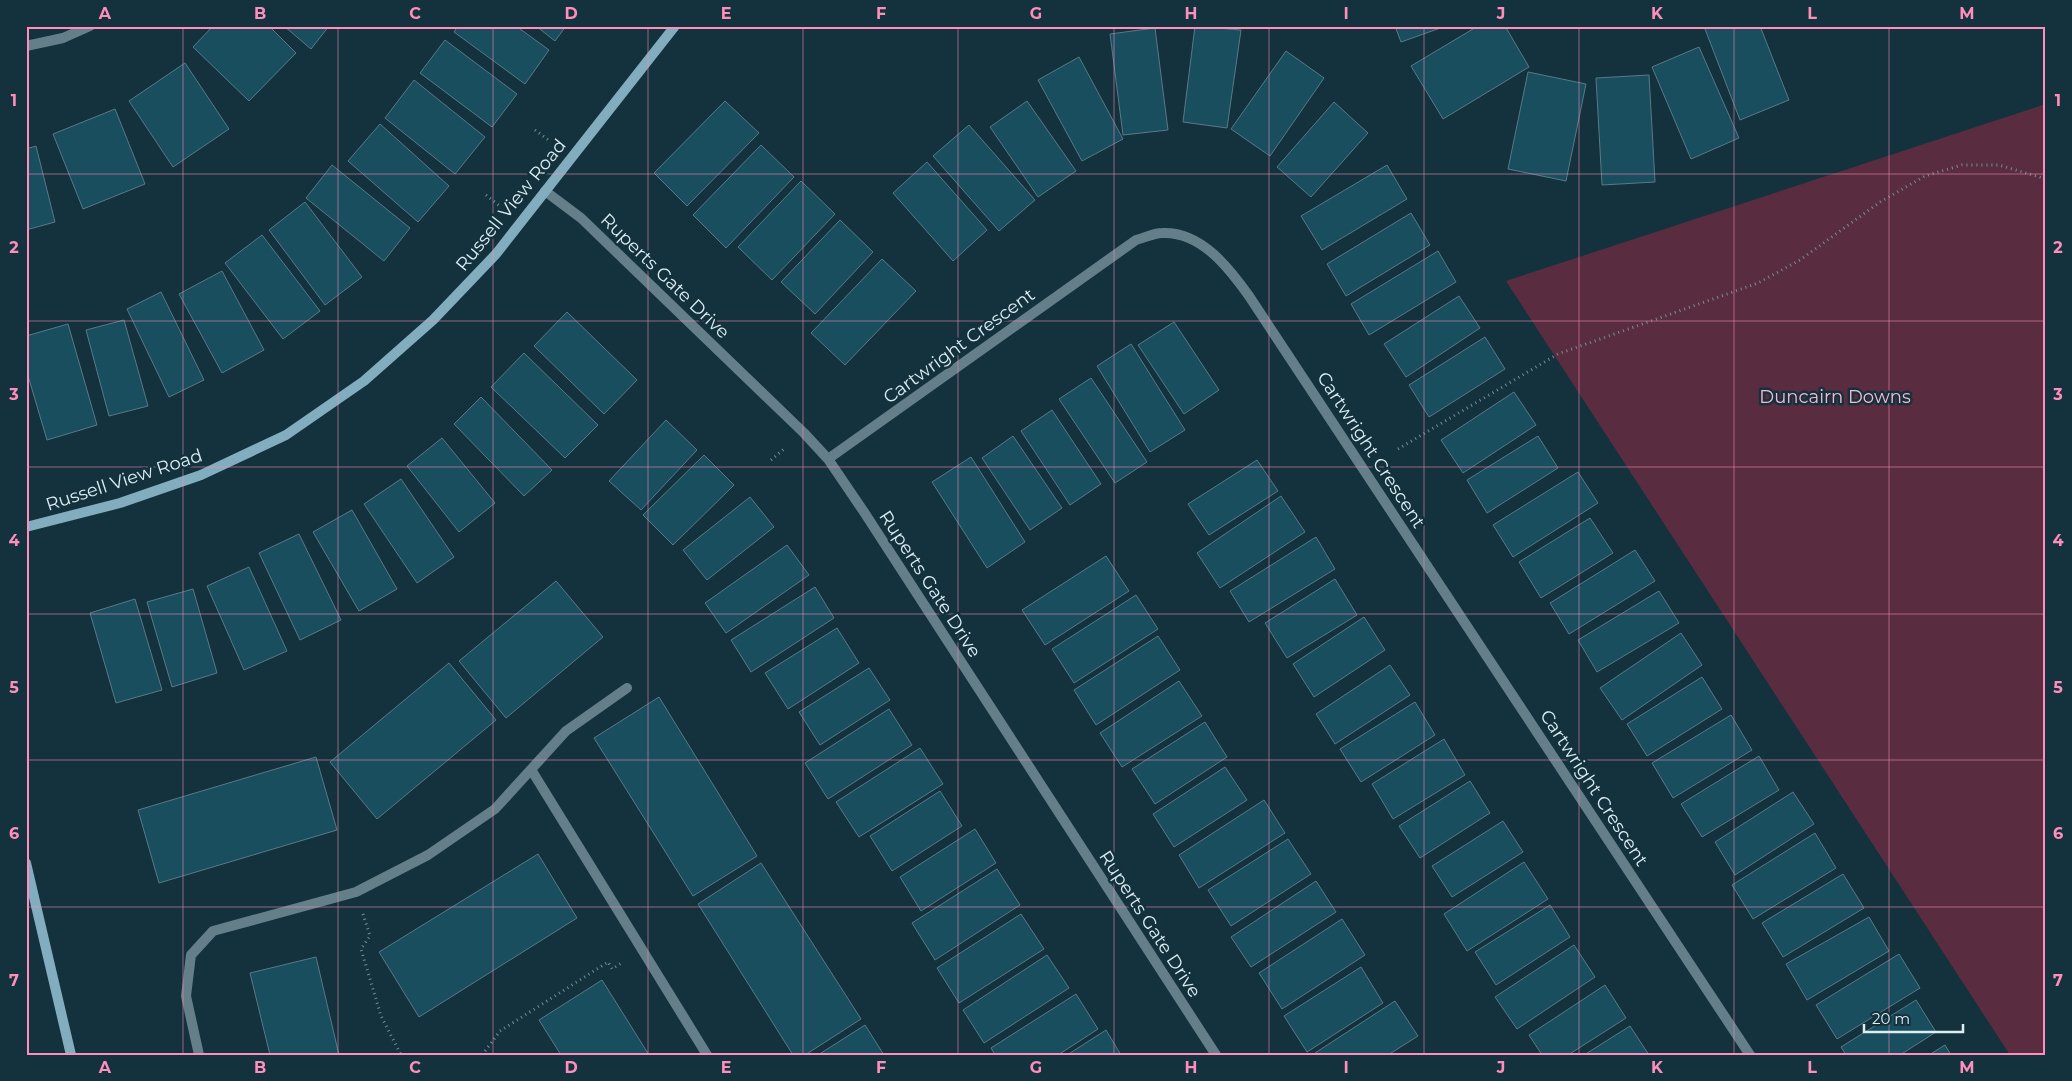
<svg xmlns="http://www.w3.org/2000/svg" width="2072" height="1081" viewBox="0 0 2072 1081" font-family="Montserrat,sans-serif">
<style>
.green{fill:#592d3f}
.building{fill:#194e5f;stroke:#597985}
.lines{fill:none;stroke-linecap:round;stroke-linejoin:round}
.path{stroke:#748c95;stroke-width:3;stroke-dasharray:1 4;stroke-linecap:butt}
.lane{stroke:#647f89;stroke-width:10}
.street{stroke:#647f89;stroke-width:10}
.secondary{stroke:#82adbe;stroke-width:10}
.grid{fill:none;stroke:#fe8ebb;stroke-width:1;stroke-opacity:0.55}
.labels{text-anchor:middle;stroke-width:5;stroke-linejoin:round;paint-order:stroke}
.street-label{font-size:18px;fill:#dcedf4;stroke:#14323d}
.park-label{font-size:18px;fill:#fcb7d0;stroke:#14323d}
.neatline{fill:none;stroke:#fe8ebb;stroke-width:2}
.grid-label{font-size:16px;text-anchor:middle;font-weight:bold;fill:#fe8ebb}
</style>
<rect width="100%" height="100%" fill="#14323d"/>
<path class="green" d="M 2046,104 L 2046,1055 L 2010,1055 L 1506,281 Z"/>
<path class="building" d="M 213,26 L 269,26 L 296,53 L 249,101 L 193,47 Z
M 284,26 L 329,26 L 311,49 Z
M 458,26 L 516,26 L 549,50 L 525,84 L 454,32 Z
M 536,26 L 566,26 L 555,41 Z
M 1195,26 L 1241,30 L 1227,128 L 1183,122 Z
M 1395,26 L 1446,26 L 1401,42 Z
M 1478,26 L 1505,26 L 1529,67 L 1443,119 L 1411,66 Z
M 1711,26 L 1760,26 L 1789,100 L 1740,120 L 1705,29 Z
M 1155,28 L 1168,130 L 1123,135 L 1110,34 Z
M 445,40 L 517,94 L 492,127 L 420,73 Z
M 1699,47 L 1739,138 L 1691,159 L 1652,67 Z
M 1286,51 L 1324,78 L 1270,156 L 1231,129 Z
M 1079,57 L 1123,139 L 1082,161 L 1038,80 Z
M 185,63 L 229,129 L 173,167 L 129,101 Z
M 1528,72 L 1586,84 L 1566,181 L 1508,169 Z
M 1649,75 L 1655,182 L 1602,185 L 1596,78 Z
M 414,80 L 485,137 L 455,174 L 385,118 Z
M 725,101 L 759,133 L 687,206 L 654,173 Z
M 1027,101 L 1076,171 L 1038,197 L 990,127 Z
M 1334,102 L 1368,133 L 1311,197 L 1277,167 Z
M 115,109 L 145,184 L 83,209 L 53,134 Z
M 380,124 L 449,186 L 418,222 L 348,161 Z
M 969,125 L 1035,200 L 999,231 L 933,156 Z
M 761,145 L 794,177 L 726,248 L 693,215 Z
M 36,146 L 55,222 L 26,230 L 26,149 Z
M 927,162 L 987,230 L 953,261 L 893,193 Z
M 332,165 L 410,228 L 384,261 L 306,198 Z
M 1387,165 L 1407,199 L 1322,250 L 1301,216 Z
M 801,181 L 835,214 L 772,280 L 738,247 Z
M 305,202 L 362,277 L 325,305 L 269,230 Z
M 1411,213 L 1430,245 L 1346,296 L 1327,264 Z
M 840,220 L 873,252 L 815,314 L 781,282 Z
M 262,235 L 320,311 L 283,339 L 225,263 Z
M 1438,251 L 1456,282 L 1369,335 L 1351,304 Z
M 882,259 L 916,291 L 845,365 L 811,333 Z
M 222,271 L 264,350 L 222,373 L 179,294 Z
M 161,292 L 204,380 L 169,397 L 127,309 Z
M 1459,296 L 1480,328 L 1406,377 L 1384,344 Z
M 567,312 L 637,380 L 604,414 L 534,346 Z
M 124,320 L 148,406 L 109,416 L 86,330 Z
M 1174,322 L 1219,390 L 1184,414 L 1138,345 Z
M 68,324 L 97,425 L 47,440 L 26,369 L 26,336 Z
M 1485,337 L 1505,369 L 1429,417 L 1409,385 Z
M 1131,344 L 1185,430 L 1150,452 L 1097,366 Z
M 524,353 L 598,425 L 565,458 L 491,387 Z
M 1091,378 L 1147,462 L 1115,483 L 1059,399 Z
M 1514,392 L 1536,425 L 1463,473 L 1441,440 Z
M 481,397 L 552,470 L 524,496 L 454,424 Z
M 1052,410 L 1101,484 L 1070,505 L 1021,431 Z
M 666,420 L 697,450 L 641,510 L 609,481 Z
M 1013,436 L 1062,508 L 1030,530 L 982,458 Z
M 1538,436 L 1558,468 L 1487,513 L 1467,480 Z
M 442,438 L 495,503 L 459,532 L 407,466 Z
M 704,455 L 734,485 L 673,545 L 643,515 Z
M 971,457 L 1025,542 L 987,568 L 932,482 Z
M 1257,460 L 1278,491 L 1209,535 L 1188,504 Z
M 1578,472 L 1598,503 L 1513,557 L 1493,525 Z
M 401,479 L 454,557 L 417,583 L 364,504 Z
M 1281,496 L 1305,532 L 1220,588 L 1197,553 Z
M 750,497 L 774,527 L 707,580 L 683,550 Z
M 352,510 L 397,589 L 359,611 L 313,532 Z
M 1590,518 L 1613,553 L 1541,598 L 1519,562 Z
M 299,534 L 341,620 L 300,640 L 259,553 Z
M 1316,537 L 1335,569 L 1249,622 L 1230,591 Z
M 787,545 L 809,575 L 726,633 L 705,603 Z
M 1635,550 L 1655,581 L 1569,634 L 1550,603 Z
M 1106,556 L 1129,591 L 1045,645 L 1022,610 Z
M 249,567 L 287,651 L 244,670 L 207,586 Z
M 1335,579 L 1357,615 L 1287,658 L 1265,623 Z
M 556,581 L 603,637 L 506,718 L 459,661 Z
M 815,587 L 834,618 L 751,672 L 731,640 Z
M 193,589 L 217,673 L 172,687 L 147,602 Z
M 1659,591 L 1679,623 L 1597,672 L 1578,640 Z
M 1136,595 L 1158,629 L 1074,683 L 1052,649 Z
M 135,599 L 162,690 L 116,703 L 90,613 Z
M 1364,617 L 1385,650 L 1314,697 L 1293,664 Z
M 837,628 L 859,663 L 788,709 L 765,673 Z
M 1681,633 L 1702,665 L 1622,720 L 1600,688 Z
M 1158,636 L 1180,670 L 1096,725 L 1074,690 Z
M 449,663 L 496,720 L 377,819 L 330,762 Z
M 1390,665 L 1410,695 L 1335,744 L 1316,714 Z
M 869,668 L 890,700 L 820,745 L 799,712 Z
M 1702,677 L 1722,709 L 1647,756 L 1627,724 Z
M 1179,681 L 1202,716 L 1122,767 L 1100,733 Z
M 659,697 L 757,856 L 693,896 L 594,738 Z
M 1415,702 L 1435,735 L 1361,782 L 1340,749 Z
M 889,709 L 912,745 L 828,799 L 805,763 Z
M 1731,715 L 1752,750 L 1673,798 L 1652,763 Z
M 1205,722 L 1227,757 L 1155,804 L 1132,769 Z
M 1444,739 L 1465,775 L 1393,819 L 1372,784 Z
M 920,748 L 943,784 L 859,837 L 836,802 Z
M 1759,756 L 1779,790 L 1702,837 L 1681,804 Z
M 316,757 L 337,830 L 159,883 L 138,810 Z
M 1225,767 L 1247,800 L 1174,847 L 1153,814 Z
M 1470,781 L 1490,813 L 1420,858 L 1399,826 Z
M 940,791 L 962,826 L 892,871 L 870,836 Z
M 1793,792 L 1814,824 L 1735,875 L 1715,842 Z
M 1264,800 L 1285,833 L 1199,888 L 1179,855 Z
M 1503,821 L 1523,852 L 1452,897 L 1432,866 Z
M 975,829 L 996,863 L 921,911 L 900,877 Z
M 1815,833 L 1836,868 L 1753,919 L 1732,885 Z
M 1288,839 L 1311,874 L 1231,926 L 1208,890 Z
M 538,854 L 577,918 L 419,1017 L 379,952 Z
M 1524,862 L 1548,899 L 1467,951 L 1444,914 Z
M 761,863 L 861,1019 L 805,1055 L 793,1055 L 698,904 Z
M 997,869 L 1020,905 L 935,960 L 912,923 Z
M 1843,874 L 1864,908 L 1783,957 L 1762,923 Z
M 1316,881 L 1336,912 L 1251,967 L 1231,937 Z
M 1550,905 L 1570,937 L 1496,985 L 1475,952 Z
M 1021,914 L 1044,949 L 959,1003 L 937,968 Z
M 1869,917 L 1889,951 L 1807,1000 L 1786,964 Z
M 1342,919 L 1365,955 L 1282,1009 L 1259,973 Z
M 1574,945 L 1595,977 L 1517,1029 L 1495,997 Z
M 1899,954 L 1920,988 L 1837,1039 L 1816,1005 Z
M 1047,955 L 1069,988 L 984,1043 L 963,1010 Z
M 316,957 L 339,1055 L 270,1055 L 250,973 Z
M 1361,967 L 1383,1003 L 1307,1052 L 1284,1016 Z
M 602,980 L 649,1055 L 561,1055 L 539,1020 Z
M 1605,985 L 1626,1018 L 1568,1055 L 1542,1055 L 1529,1035 Z
M 1076,994 L 1098,1029 L 1058,1055 L 995,1055 L 991,1048 Z
M 1916,1000 L 1936,1032 L 1900,1055 L 1846,1055 L 1841,1047 Z
M 1395,1001 L 1418,1036 L 1388,1055 L 1316,1055 L 1315,1053 Z
M 865,1025 L 884,1055 L 818,1055 Z
M 1630,1026 L 1649,1055 L 1584,1055 Z
M 1106,1030 L 1121,1055 L 1067,1055 Z
M 1945,1045 L 1951,1055 L 1929,1055 Z"/>
<g class="lines">
<path class="path" d="M 535,130 L 551,142
M 486,195 L 501,207
M 1398,449 L 1558,354 L 1758,283 L 1800,260 L 1880,202 L 1925,176 L 1962,165 L 1999,165 L 2046,179
M 771,460 L 785,448
M 363,914 L 370,936 L 361,949 L 381,1016 L 401,1055
M 482,1055 L 500,1031 L 608,962 L 612,969 L 623,962"/>
<path class="lane" d="M 532,771 L 707,1055
M 199,1055 L 186,996 L 191,955 L 213,931 L 356,892 L 428,855 L 495,809 L 566,731 L 627,688"/>
<path class="street" d="M 26,46 L 63,38 L 90,26
M 545,191 L 581,218 L 804,433 L 828,459 L 864,512 L 1216,1055
M 828,459 L 1136,240 C 1144,238 1154,233 1162,233 C 1201,231 1229,268 1249,296 L 1750,1055"/>
<path class="secondary" d="M 26,527 L 120,503 L 201,475 L 286,435 L 364,381 L 433,320 L 496,254 L 675,26
M 26,863 L 71,1055"/>
</g>
<path class="grid" d="M 183,26 L 183,1055M 338,26 L 338,1055M 493,26 L 493,1055M 648,26 L 648,1055M 803,26 L 803,1055M 958,26 L 958,1055M 1114,26 L 1114,1055M 1269,26 L 1269,1055M 1424,26 L 1424,1055M 1579,26 L 1579,1055M 1734,26 L 1734,1055M 1889,26 L 1889,1055M 26,174 L 2046,174M 26,321 L 2046,321M 26,467 L 2046,467M 26,614 L 2046,614M 26,760 L 2046,760M 26,907 L 2046,907"/>
<g class="labels">
<g class="street-label">
<text transform="translate(511 205) rotate(-51)" y="6">Russell View Road</text>
<text transform="translate(665 276) rotate(44)" y="6">Ruperts Gate Drive</text>
<text transform="translate(959 346) rotate(-36)" y="6">Cartwright Crescent</text>
<text transform="translate(1371 450) rotate(57)" y="6">Cartwright Crescent</text>
<text transform="translate(124 480) rotate(-18)" y="6">Russell View Road</text>
<text transform="translate(930 584) rotate(57)" y="6">Ruperts Gate Drive</text>
<text transform="translate(1594 788) rotate(57)" y="6">Cartwright Crescent</text>
<text transform="translate(1150 924) rotate(57)" y="6">Ruperts Gate Drive</text>
</g>
<g class="park-label">
<text x="1835" y="403">Duncairn Downs</text>
</g>
</g>
<rect width="2072" height="1081" fill="none" stroke="#14323d" stroke-width="55"/>
<path d="M1864 1024v8h99v-8" fill="none" stroke="#dcedf4" stroke-width="2.5"/>
<text x="1872" y="1024" font-size="15" fill="#dcedf4" stroke="#14323d" stroke-width="4" paint-order="stroke">20 m</text>
<rect x="28" y="28" width="2016" height="1026" class="neatline"/>
<g class="grid-label">
<text x="105" y="19">A</text>
<text x="260" y="19">B</text>
<text x="415" y="19">C</text>
<text x="571" y="19">D</text>
<text x="726" y="19">E</text>
<text x="881" y="19">F</text>
<text x="1036" y="19">G</text>
<text x="1191" y="19">H</text>
<text x="1346" y="19">I</text>
<text x="1501" y="19">J</text>
<text x="1657" y="19">K</text>
<text x="1812" y="19">L</text>
<text x="1967" y="19">M</text>
<text x="14" y="106">1</text>
<text x="2058" y="106">1</text>
<text x="14" y="253">2</text>
<text x="2058" y="253">2</text>
<text x="14" y="400">3</text>
<text x="2058" y="400">3</text>
<text x="14" y="546">4</text>
<text x="2058" y="546">4</text>
<text x="14" y="693">5</text>
<text x="2058" y="693">5</text>
<text x="14" y="839">6</text>
<text x="2058" y="839">6</text>
<text x="14" y="986">7</text>
<text x="2058" y="986">7</text>
<text x="105" y="1073">A</text>
<text x="260" y="1073">B</text>
<text x="415" y="1073">C</text>
<text x="571" y="1073">D</text>
<text x="726" y="1073">E</text>
<text x="881" y="1073">F</text>
<text x="1036" y="1073">G</text>
<text x="1191" y="1073">H</text>
<text x="1346" y="1073">I</text>
<text x="1501" y="1073">J</text>
<text x="1657" y="1073">K</text>
<text x="1812" y="1073">L</text>
<text x="1967" y="1073">M</text>
</g>
</svg>
